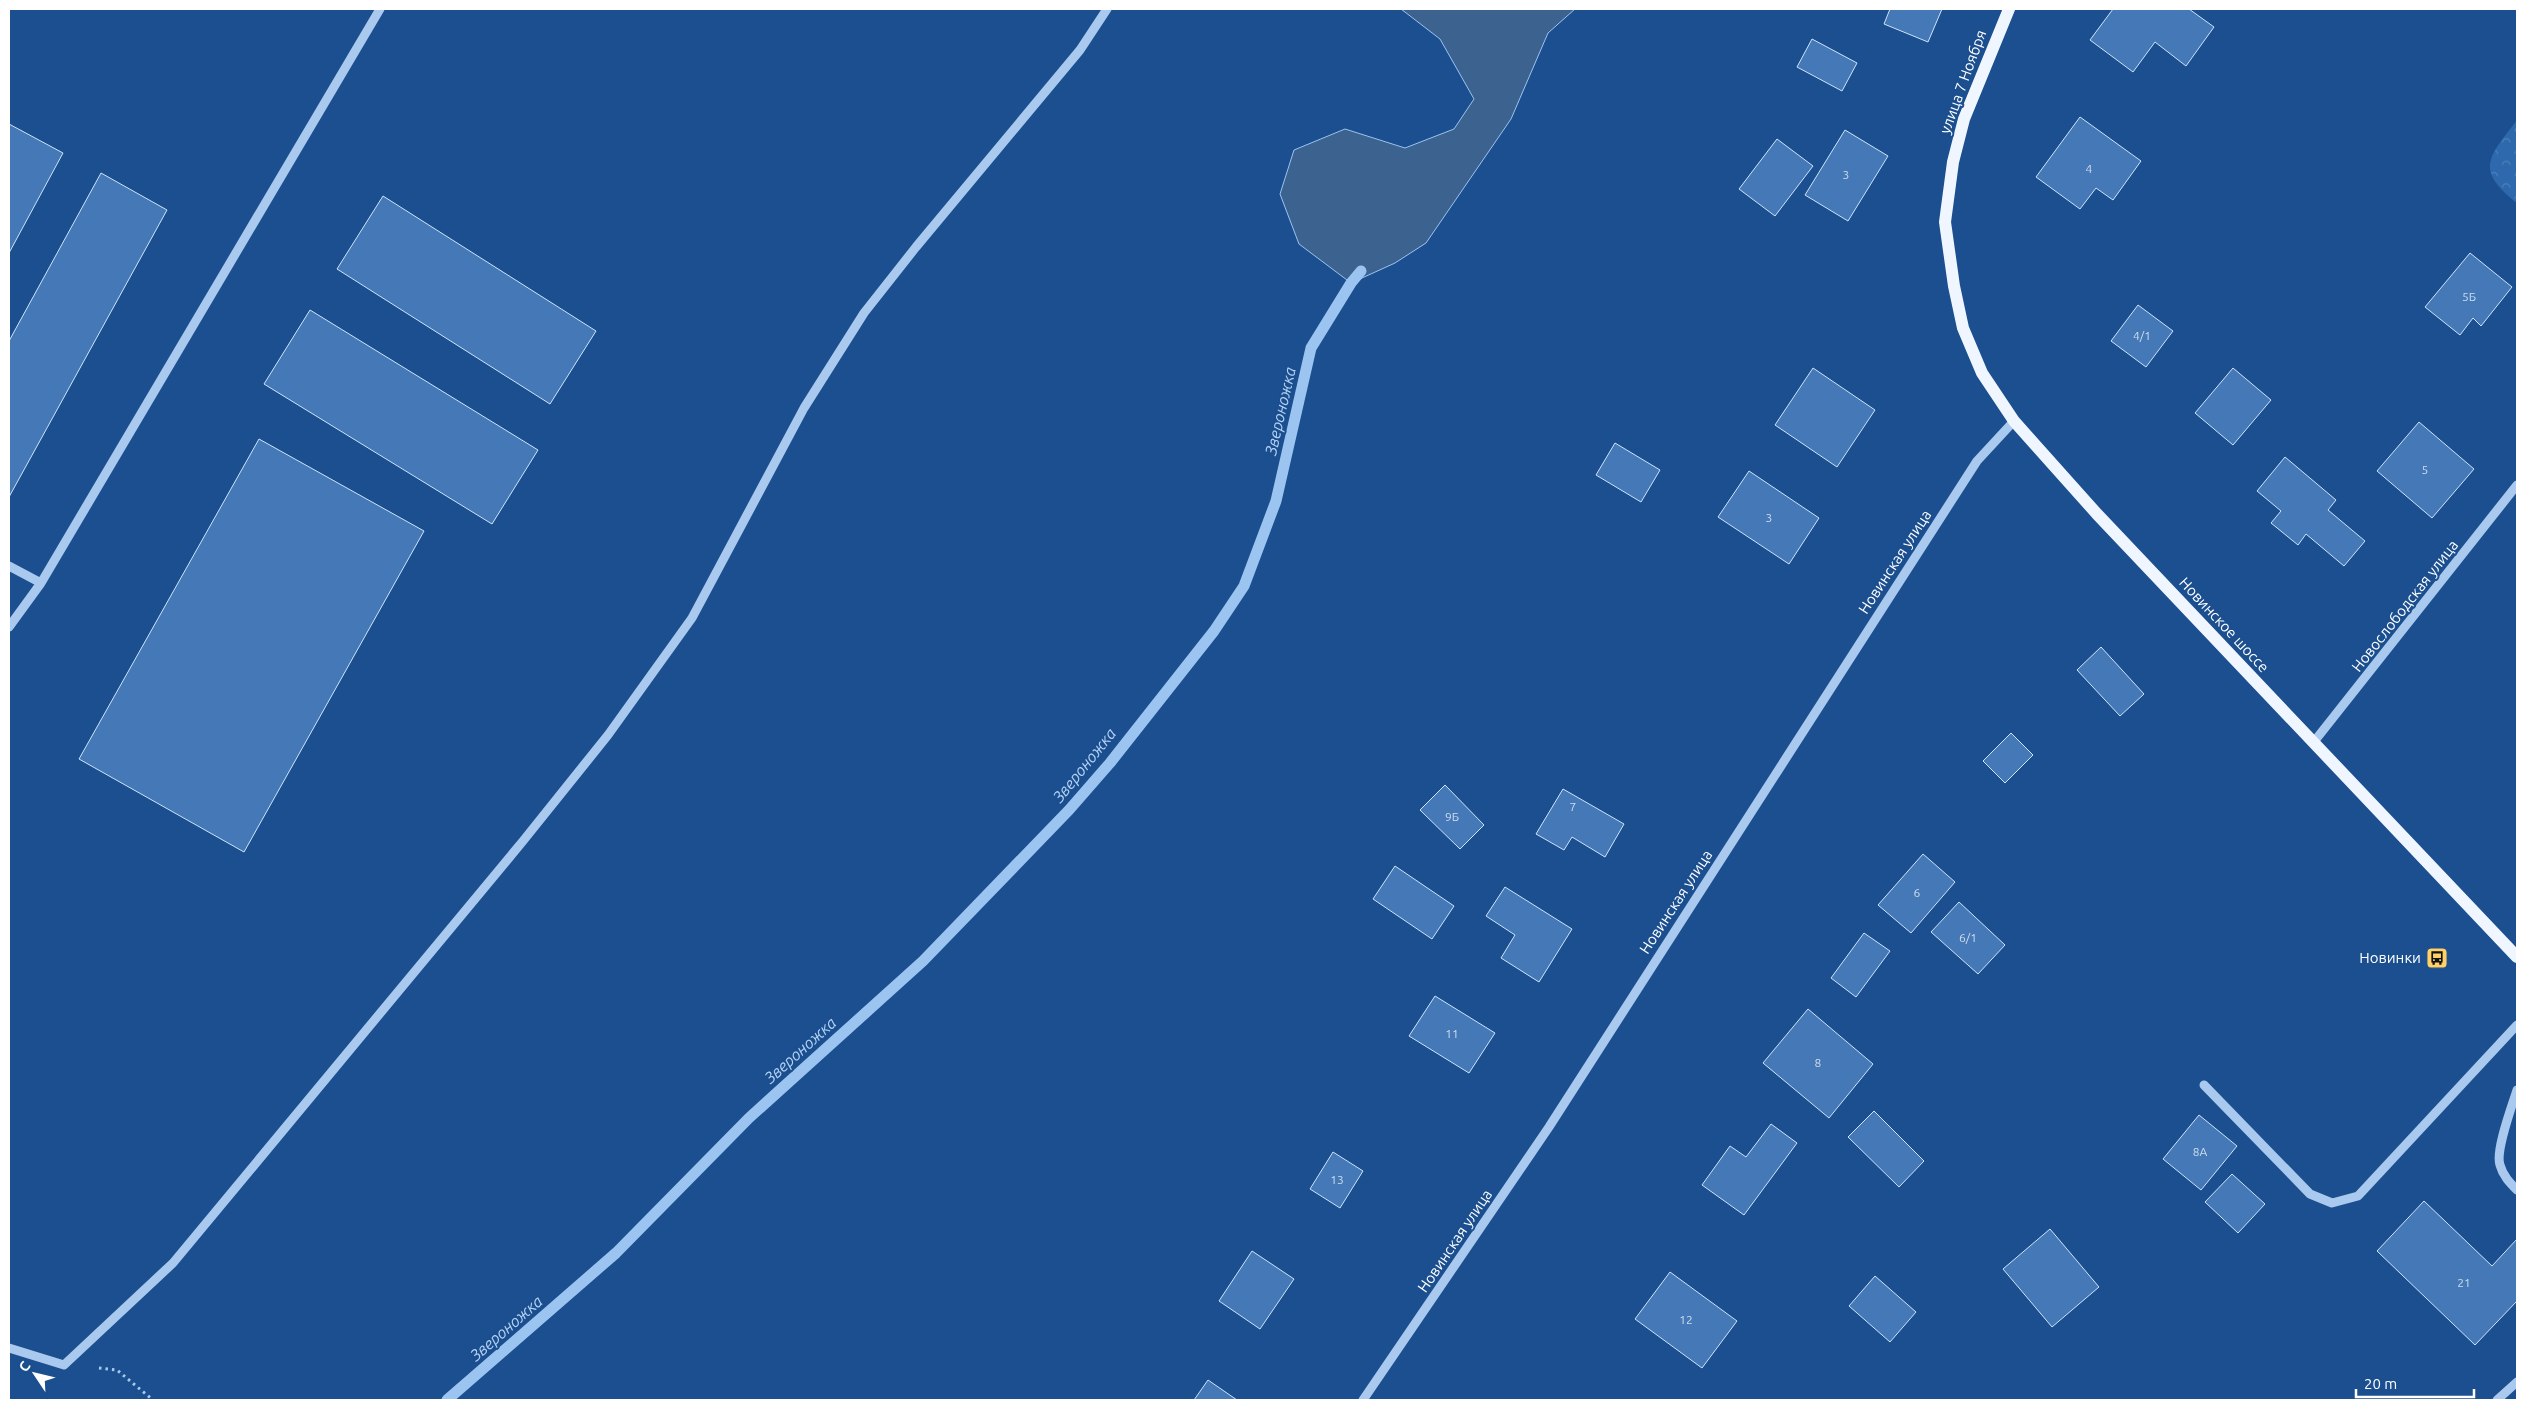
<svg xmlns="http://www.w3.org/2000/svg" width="2526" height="1409" viewBox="0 0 2526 1409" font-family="Ubuntu,sans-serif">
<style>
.forest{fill:url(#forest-crowns)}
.water{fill:#3c6290;stroke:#9cc4f0}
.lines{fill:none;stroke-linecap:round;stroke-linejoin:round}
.stream{stroke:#9cc4f0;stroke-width:11}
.building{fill:#4478b7;stroke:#cfe3fa}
.path{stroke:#a9c9ee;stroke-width:3;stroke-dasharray:2.5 4;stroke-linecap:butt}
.minor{stroke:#a9c9ee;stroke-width:9}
.major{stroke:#f0f6ff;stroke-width:12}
.labels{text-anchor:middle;stroke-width:4;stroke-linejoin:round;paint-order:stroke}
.number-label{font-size:12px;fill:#d0dded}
.street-label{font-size:15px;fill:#fff;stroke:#1b4f8f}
.poi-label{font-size:15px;fill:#fff;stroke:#1b4f8f;text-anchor:end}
.water-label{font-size:16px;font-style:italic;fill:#b5d3f5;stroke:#1b4f8f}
</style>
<defs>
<pattern id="forest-crowns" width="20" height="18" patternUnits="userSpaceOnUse" patternTransform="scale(1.25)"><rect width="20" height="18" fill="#2e69ad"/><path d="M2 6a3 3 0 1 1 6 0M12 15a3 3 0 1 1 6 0" fill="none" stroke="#4d80b9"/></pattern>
</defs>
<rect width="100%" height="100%" fill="#1b4f8f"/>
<path class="forest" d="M 2517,120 L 2517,203 C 2474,169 2489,157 2517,120 Z"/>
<path class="water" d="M 1401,9 L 1575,9 L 1548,33 L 1511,119 L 1426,243 L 1395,263 L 1351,283 L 1299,244 L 1280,194 L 1294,150 L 1345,129 L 1405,148 L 1454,129 L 1474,99 L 1440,39 Z"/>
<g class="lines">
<path class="stream" d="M 447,1400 L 616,1253 L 749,1118 L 923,961 L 1069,810 L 1110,763 L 1214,631 L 1244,586 L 1276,501 L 1311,348 L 1351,283 L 1361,271"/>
</g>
<path class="building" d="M 1890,9 L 1942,9 L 1928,42 L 1884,24 Z
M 2113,9 L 2189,9 L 2214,27 L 2186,66 L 2155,42 L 2133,72 L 2090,40 Z
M 1812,39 L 1857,63 L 1842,91 L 1797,67 Z
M 2080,117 L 2141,161 L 2113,200 L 2096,188 L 2080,209 L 2036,177 Z
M 9,124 L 63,153 L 9,253 Z
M 1845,130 L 1888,156 L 1848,221 L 1805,195 Z
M 1777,139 L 1813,166 L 1775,216 L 1739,189 Z
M 101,173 L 167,210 L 9,497 L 9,341 Z
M 383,196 L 596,331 L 550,404 L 337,269 Z
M 2470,253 L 2512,287 L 2481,326 L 2473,318 L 2460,335 L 2425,307 Z
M 2138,305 L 2173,331 L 2146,367 L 2111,341 Z
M 310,310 L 538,450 L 492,524 L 264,384 Z
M 1813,368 L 1875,410 L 1837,467 L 1775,425 Z
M 2233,368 L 2271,400 L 2233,445 L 2195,413 Z
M 2419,422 L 2474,469 L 2432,518 L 2377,471 Z
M 259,439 L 424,531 L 244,852 L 79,759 Z
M 1615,443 L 1660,470 L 1641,502 L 1596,475 Z
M 2285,457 L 2336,500 L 2328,510 L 2365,541 L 2344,566 L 2306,534 L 2298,545 L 2271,523 L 2281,511 L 2257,491 Z
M 1749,471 L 1819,518 L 1789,564 L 1718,517 Z
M 2101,647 L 2144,694 L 2120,716 L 2077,670 Z
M 2011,733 L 2033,755 L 2005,783 L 1983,761 Z
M 1445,785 L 1484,825 L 1460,849 L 1420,810 Z
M 1563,789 L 1624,824 L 1605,857 L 1572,837 L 1564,850 L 1536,834 Z
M 1923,854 L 1955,882 L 1911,933 L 1878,905 Z
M 1395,866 L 1454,906 L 1432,939 L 1373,899 Z
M 1505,887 L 1572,929 L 1539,982 L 1501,958 L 1515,935 L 1486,916 Z
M 1959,902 L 2005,945 L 1978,974 L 1931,932 Z
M 1864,933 L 1890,951 L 1856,997 L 1831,978 Z
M 1435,996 L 1495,1033 L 1469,1073 L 1409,1036 Z
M 1808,1009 L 1873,1064 L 1829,1118 L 1763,1063 Z
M 1874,1111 L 1924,1161 L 1899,1187 L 1848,1137 Z
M 2199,1115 L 2237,1146 L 2201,1190 L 2163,1159 Z
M 1771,1124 L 1797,1143 L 1744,1215 L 1702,1185 L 1730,1146 L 1746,1157 Z
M 1333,1152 L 1363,1171 L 1340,1208 L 1310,1189 Z
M 2232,1174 L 2265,1204 L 2238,1233 L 2205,1202 Z
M 2424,1201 L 2492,1266 L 2517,1239 L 2517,1301 L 2475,1345 L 2377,1251 Z
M 2050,1229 L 2099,1287 L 2052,1327 L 2003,1269 Z
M 1252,1251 L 1294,1279 L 1260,1329 L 1219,1301 Z
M 1670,1272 L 1737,1321 L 1702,1368 L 1635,1319 Z
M 1875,1276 L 1916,1312 L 1890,1342 L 1849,1306 Z
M 1208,1380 L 1237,1400 L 1194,1400 Z"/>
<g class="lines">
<path class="path" d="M 99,1368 L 117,1370 L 153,1400"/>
<path class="minor" d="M 9,566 L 41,583 L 9,627
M 41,583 L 380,9
M 2313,743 L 2517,485
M 2204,1085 L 2310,1194 L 2332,1203 L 2358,1196 L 2517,1025
M 2517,1090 C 2512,1106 2495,1151 2500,1165 C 2503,1176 2510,1183 2517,1190
M 9,1348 L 64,1365 L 173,1263 L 523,841 L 608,735 L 692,618 L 804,408 L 864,313 L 916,247 L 1080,50 L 1107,9
M 1363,1400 L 1549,1127 L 1977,461 L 2014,421
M 2497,1400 L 2517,1382"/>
<path class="major" d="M 2009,9 L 1964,119 L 1953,162 L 1945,222 L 1954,286 L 1963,328 L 1982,373 L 2014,421 L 2097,514 L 2517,957"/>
</g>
<defs>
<g id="bus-square" transform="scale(1.125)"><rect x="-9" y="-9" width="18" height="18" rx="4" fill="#ffd166" stroke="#1b4f8f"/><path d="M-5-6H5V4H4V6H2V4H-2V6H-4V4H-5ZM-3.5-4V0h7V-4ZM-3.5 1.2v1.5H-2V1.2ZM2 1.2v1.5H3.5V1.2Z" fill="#111"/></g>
</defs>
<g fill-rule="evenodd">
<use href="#bus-square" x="2437" y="958"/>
</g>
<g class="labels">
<g class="number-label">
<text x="2089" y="173">4</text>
<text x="1846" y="179">3</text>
<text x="2469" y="301">5Б</text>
<text x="2142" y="340">4/1</text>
<text x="2425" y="474">5</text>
<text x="1769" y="522">3</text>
<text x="1573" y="811">7</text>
<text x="1452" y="821">9Б</text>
<text x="1917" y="897">6</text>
<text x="1968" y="942">6/1</text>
<text x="1452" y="1038">11</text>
<text x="1818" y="1067">8</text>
<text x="2200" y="1156">8А</text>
<text x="1337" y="1184">13</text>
<text x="2464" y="1287">21</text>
<text x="1686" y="1324">12</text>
</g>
<g class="street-label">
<text transform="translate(1963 82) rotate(-70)" y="5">улица 7 Ноября</text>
<text transform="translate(1895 562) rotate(-57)" y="5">Новинская улица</text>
<text transform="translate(2405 606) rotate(-52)" y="5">Новослободская улица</text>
<text transform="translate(2224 625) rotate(47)" y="5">Новинское шоссе</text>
<text transform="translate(1676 902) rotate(-57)" y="5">Новинская улица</text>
<text transform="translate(1455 1241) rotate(-56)" y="5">Новинская улица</text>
</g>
<g class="poi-label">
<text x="2421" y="963">Новинки</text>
</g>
<g class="water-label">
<text transform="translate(1280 411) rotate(-77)" y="6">Звероножка</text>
<text transform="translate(1084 765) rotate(-51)" y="6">Звероножка</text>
<text transform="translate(800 1050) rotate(-42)" y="6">Звероножка</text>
<text transform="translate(506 1328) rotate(-41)" y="6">Звероножка</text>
</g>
</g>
<rect width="2526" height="1409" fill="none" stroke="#ffffff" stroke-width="20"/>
<g transform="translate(35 1374) rotate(305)" stroke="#1b4f8f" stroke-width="4" paint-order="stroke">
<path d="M0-4L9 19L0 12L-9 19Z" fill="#ffffff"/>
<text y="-8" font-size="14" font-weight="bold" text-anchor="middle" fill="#ffffff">С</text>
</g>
<path d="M2356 1389v8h118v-8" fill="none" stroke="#ffffff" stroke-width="2.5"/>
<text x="2364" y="1389" font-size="15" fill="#ffffff" stroke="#1b4f8f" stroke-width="4" paint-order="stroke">20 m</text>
</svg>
